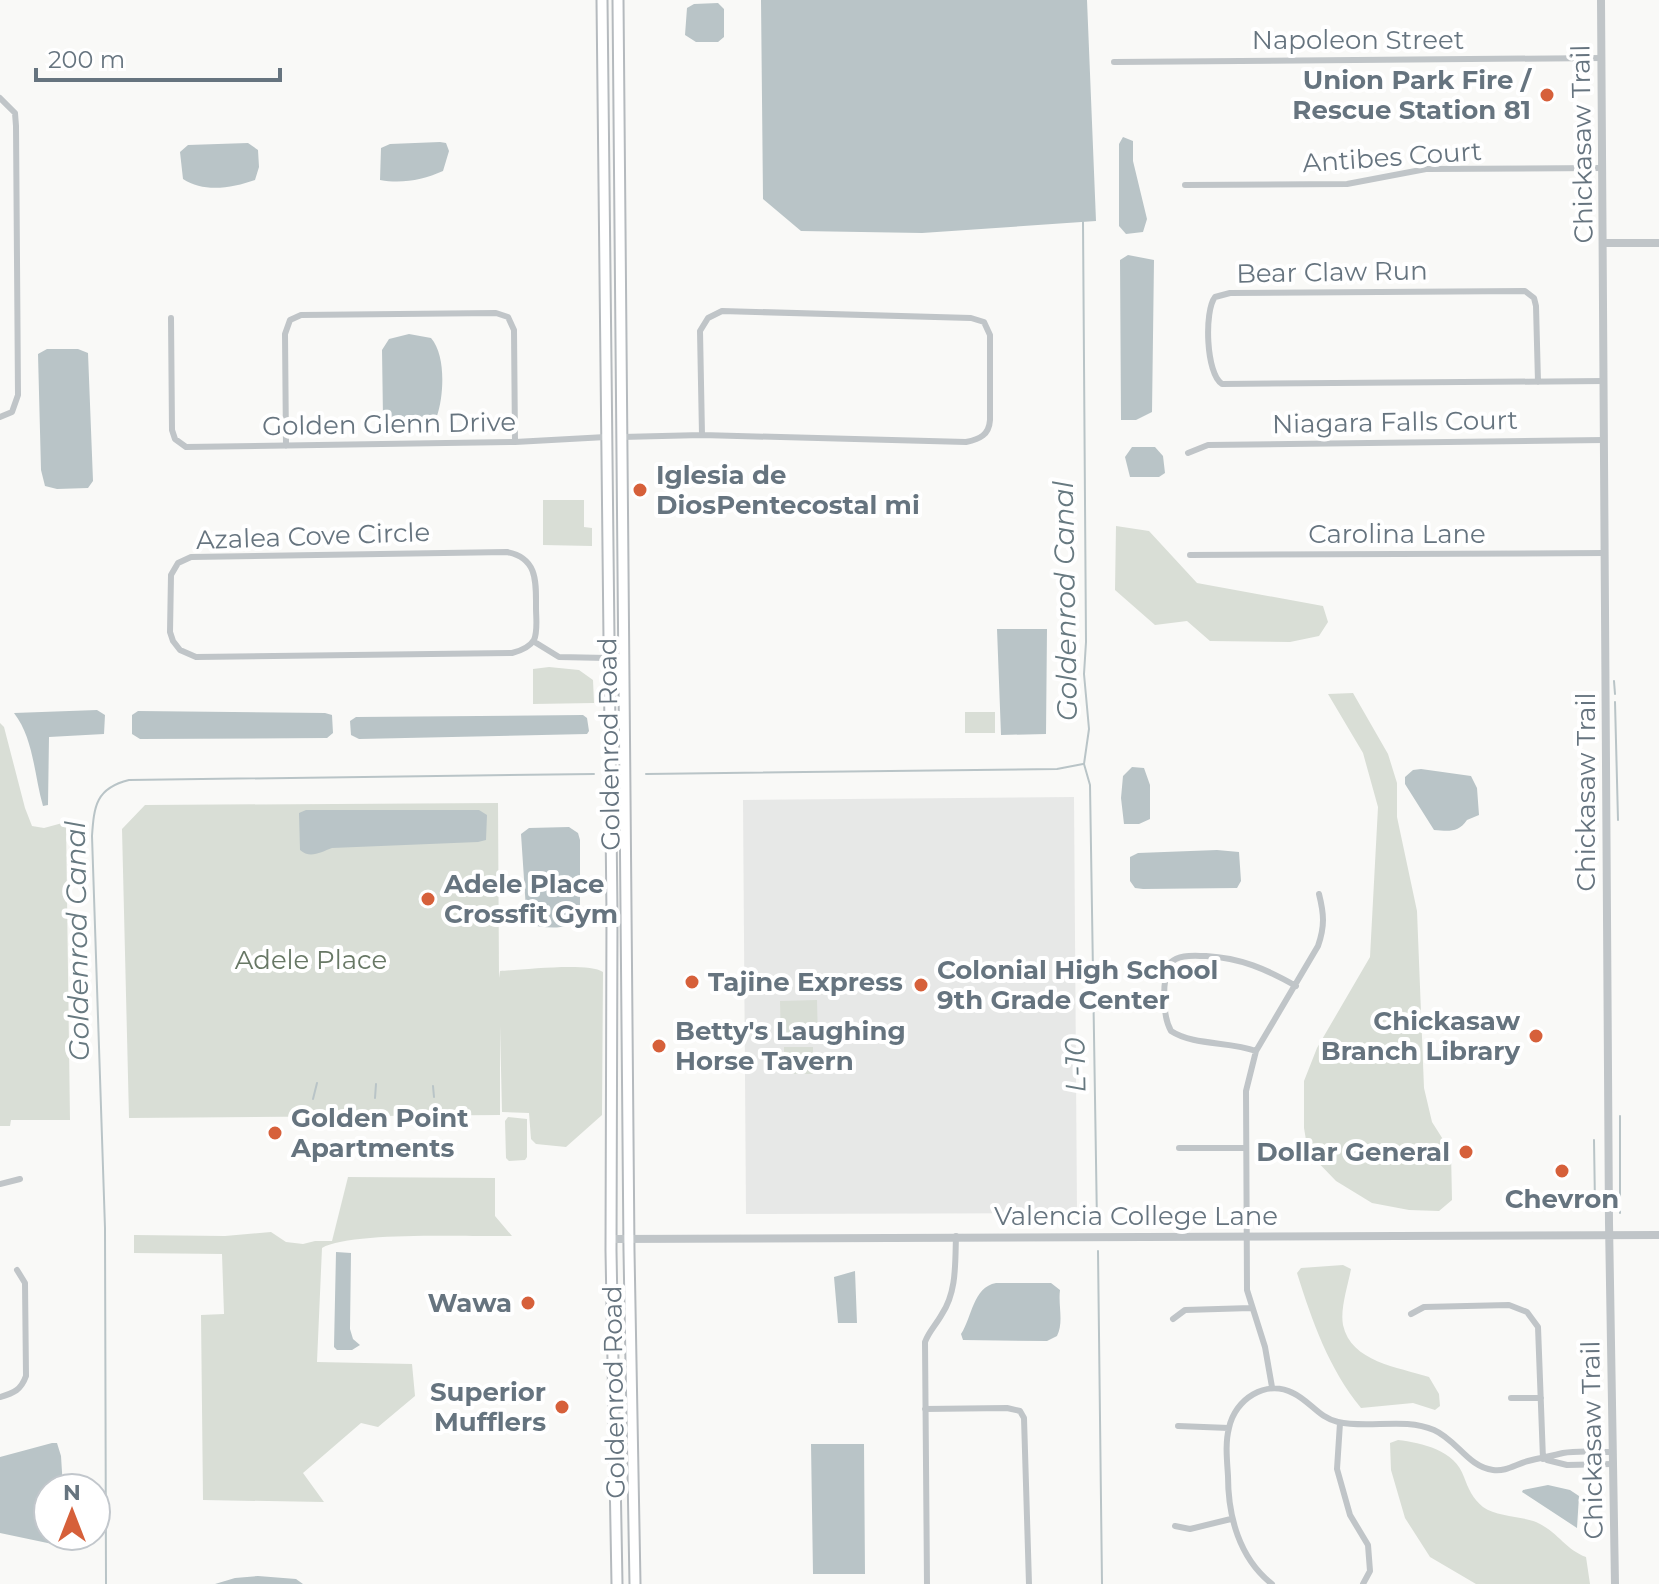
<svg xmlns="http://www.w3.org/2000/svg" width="1659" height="1584" viewBox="0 0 1659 1584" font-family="Montserrat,sans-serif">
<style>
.built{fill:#e7e8e7}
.green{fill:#d9ded6}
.water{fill:#b9c4c7}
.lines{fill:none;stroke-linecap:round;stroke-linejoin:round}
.stream{stroke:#b9c4c7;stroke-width:2}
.secondary-casing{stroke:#b5babe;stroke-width:13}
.minor{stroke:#c0c5c8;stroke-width:6}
.tertiary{stroke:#c0c5c8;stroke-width:8}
.secondary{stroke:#fff;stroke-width:9}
.poi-dot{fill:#d6603a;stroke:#fff;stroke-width:3}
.labels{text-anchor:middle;stroke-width:8;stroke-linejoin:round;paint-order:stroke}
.street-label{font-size:26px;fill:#66747f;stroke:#fff}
.poi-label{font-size:26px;font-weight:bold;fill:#66747f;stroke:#fff;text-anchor:start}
.park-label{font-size:26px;fill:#687865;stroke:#fff}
.water-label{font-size:28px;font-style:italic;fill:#677980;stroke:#fff}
</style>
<rect width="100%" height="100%" fill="#f9f9f7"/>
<path class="built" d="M 1074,797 L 1077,1213 L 746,1214 L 743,800 Z"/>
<path class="green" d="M 543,500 L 584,500 L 584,527 L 592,528 L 592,546 L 543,545 Z
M 1116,526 L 1149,531 L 1197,583 L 1323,606 L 1328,622 L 1319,636 L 1290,642 L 1210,641 L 1187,621 L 1155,625 L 1115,590 Z
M 549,667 L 579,670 L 593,680 L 594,703 L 533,704 L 533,669 Z
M 1353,693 L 1388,754 L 1397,783 L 1397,817 L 1417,911 L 1424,1088 L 1432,1122 L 1451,1152 L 1452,1200 L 1439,1211 L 1409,1210 L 1372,1203 L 1336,1181 L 1308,1152 L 1304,1128 L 1304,1081 L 1317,1048 L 1370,957 L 1378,807 L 1363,753 L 1328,694 Z
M 965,712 L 995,712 L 995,733 L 965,733 Z
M 0,723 L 4,727 L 25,808 L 32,826 L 44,828 L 66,822 L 70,1120 L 11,1120 L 10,1126 L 0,1126 Z
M 498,803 L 499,978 L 500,971 C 522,970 588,962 603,972 L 602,1115 L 566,1147 L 536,1144 L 531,1139 L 529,1113 L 502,1112 L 500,1026 L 500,1115 L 129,1118 L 122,829 L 145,805 Z
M 817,1000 L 818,1040 L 781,1041 L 780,1001 Z
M 784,1047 L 813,1047 L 813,1074 L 784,1074 Z
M 508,1117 L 527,1119 L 527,1157 L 525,1160 L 509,1161 L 506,1158 L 505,1121 Z
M 348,1177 L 495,1178 L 495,1216 L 512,1236 C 473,1237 350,1231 322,1248 L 317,1362 L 412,1364 L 415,1396 L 378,1427 L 361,1423 L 303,1473 L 324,1502 L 203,1500 L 201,1315 L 224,1314 L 222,1254 L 134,1253 L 134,1235 L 225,1236 L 271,1232 L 286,1242 L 303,1244 L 315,1241 L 332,1241 Z
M 1343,1265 L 1351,1269 C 1348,1285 1340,1309 1343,1325 C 1351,1362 1398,1367 1429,1377 L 1439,1394 L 1440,1406 L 1435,1410 L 1413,1403 L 1361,1408 C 1329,1369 1312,1321 1297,1273 L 1301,1268 Z
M 1398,1440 C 1422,1443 1455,1450 1464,1477 C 1468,1488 1473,1499 1483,1507 C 1497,1517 1521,1516 1536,1522 C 1557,1531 1566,1550 1586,1557 L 1590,1584 L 1476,1584 L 1430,1557 L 1405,1518 L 1391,1470 L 1390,1443 Z"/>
<path class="water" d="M 761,0 L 1087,0 L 1096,221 L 922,233 L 801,231 L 763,199 Z
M 718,3 L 724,9 L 724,37 L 718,42 L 696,42 L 685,35 L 687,8 L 694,4 Z
M 1123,137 L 1133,141 L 1133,161 L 1147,219 L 1143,232 L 1126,234 L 1119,226 L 1119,144 Z
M 440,142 L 446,143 L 449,151 L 443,171 C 423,180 402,184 380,180 L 381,148 L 390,144 Z
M 248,143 L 258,150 L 259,167 L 255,180 C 232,188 204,193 183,179 L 180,152 L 188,145 Z
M 1128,255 L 1154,260 L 1152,412 L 1136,420 L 1121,420 L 1120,260 Z
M 409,334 L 431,338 C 446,355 444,395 437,416 C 426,426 395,426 383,418 L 382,350 L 389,339 Z
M 47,349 L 78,349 L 88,353 L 93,481 L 88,488 L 57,489 L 45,486 L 41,470 L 38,354 Z
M 1132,447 L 1155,447 L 1163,456 L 1165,473 L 1159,477 L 1130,477 L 1125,457 Z
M 997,629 L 1047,629 L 1046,734 L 1001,735 Z
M 97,710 L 105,715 L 104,734 L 49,737 L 48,805 L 43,806 C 34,775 34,739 14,713 Z
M 138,711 L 325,713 L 332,715 L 333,733 L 327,738 L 140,739 L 132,734 L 132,715 Z
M 583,715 L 587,718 L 589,731 L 587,734 L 359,739 L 351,735 L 350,721 L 356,717 Z
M 1132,767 L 1144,768 L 1150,785 L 1150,819 L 1139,824 L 1124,824 L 1121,798 L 1123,776 Z
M 1421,769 L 1471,776 L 1477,788 L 1479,815 L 1467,820 C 1458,833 1449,831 1434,830 L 1405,784 L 1405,777 L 1413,770 Z
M 306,810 L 479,810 L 487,815 L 486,840 L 478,842 L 332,848 C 321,852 310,859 300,850 L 299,813 Z
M 569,827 L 578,833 L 580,840 L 580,919 C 567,931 544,928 527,924 L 521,834 L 529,828 Z
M 1217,850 L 1239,852 L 1241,881 L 1237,888 L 1143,889 L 1135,888 L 1130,881 L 1130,857 L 1138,853 Z
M 336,1252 L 351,1253 L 350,1329 L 353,1339 L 360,1345 L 352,1350 L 337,1350 L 334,1347 Z
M 855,1271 L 857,1323 L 838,1323 L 834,1277 Z
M 996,1283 L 1051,1283 L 1060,1290 C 1058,1306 1064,1322 1057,1336 L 1047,1341 L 963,1340 L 961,1334 C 972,1317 973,1287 996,1283 Z
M 52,1443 L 57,1443 L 61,1456 L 63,1488 L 48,1488 L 48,1536 L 63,1536 L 63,1541 L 57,1545 L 0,1533 L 0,1457 Z
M 811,1444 L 864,1444 L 865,1574 L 813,1574 Z
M 1548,1485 L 1570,1490 L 1579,1496 L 1577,1528 L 1522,1492 L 1523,1490 Z
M 258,1576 L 296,1579 L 303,1584 L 215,1584 L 235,1578 Z"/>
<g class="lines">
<path class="stream" d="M 1083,222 L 1086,642 L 1084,674 L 1089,729 L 1084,764 L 1090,785 L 1097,1223
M 1614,681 L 1615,694
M 1615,702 L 1618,820
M 646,774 L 1057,769 L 1083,764
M 433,1086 L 434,1097
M 375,1098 L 376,1084
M 313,1099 L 317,1083
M 1594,1140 L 1595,1205
M 1620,1213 L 1620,1116
M 1098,1251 L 1102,1584
M 106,1584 L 105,1228 L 92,836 C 94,806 96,788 129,780 L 594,774"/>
<g class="secondary-casing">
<path id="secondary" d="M 602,0 L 612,914 L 611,1251 L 617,1584
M 618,0 L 629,1251 L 635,1584
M 607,658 L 616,666 L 623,684"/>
</g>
<path class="minor" d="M 1114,62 L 1602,58
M 0,98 L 15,113 L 16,126 L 18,395 L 12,412 L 0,417
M 1185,185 L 1347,184 L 1426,169 L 1602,168
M 171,318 L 172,430 L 175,439 L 186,447 L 515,442 L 606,437
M 1538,382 L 1536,306 L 1534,298 L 1525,291 L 1230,293 L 1215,297 C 1204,311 1206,374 1222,384 L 1604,381
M 622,437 L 702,435 L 966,442 C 980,439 989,435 990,420 L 990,335 L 984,322 L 971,318 L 722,311 L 708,318 L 700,331 L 702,435
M 286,446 L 285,334 L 290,320 L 301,315 L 496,313 L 508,317 L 514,330 L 515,442
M 1188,453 L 1208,445 L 1604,440
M 507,552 C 538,558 536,582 536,608 C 536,618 538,631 534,640 C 529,648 520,651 512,653 L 196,657 L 180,650 L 173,641 L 170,632 L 171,575 L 178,563 L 191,557 Z
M 1190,555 L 1605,553
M 533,641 L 559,657 L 607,658
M 1256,1051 C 1230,1041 1194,1046 1171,1031 C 1162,1015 1162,980 1170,963 C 1180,954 1193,956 1206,956 C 1241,958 1266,969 1296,986
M 1179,1148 L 1246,1148
M 0,1184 L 20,1179
M 1411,1314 L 1424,1307 L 1509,1305 L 1527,1312 L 1538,1327 L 1543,1459
M 1173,1319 L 1185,1310 L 1251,1308
M 1272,1387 L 1265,1347 L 1247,1290 L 1246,1091 L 1256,1051 L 1318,946 C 1325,926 1324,914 1319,894
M 0,1397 C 14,1393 21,1390 26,1376 L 25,1283 L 17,1270
M 1511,1398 L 1541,1398
M 925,1409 L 1007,1408 L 1020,1411 L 1024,1418 L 1029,1584
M 1340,1423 L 1337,1469 L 1350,1515 L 1368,1545 L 1370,1571 L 1363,1584
M 1178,1426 L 1229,1428
M 1547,1460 L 1567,1465 L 1612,1464
M 1175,1526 L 1190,1529 L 1231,1519
M 927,1584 L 925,1342 C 929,1331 936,1325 942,1314 C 957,1291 955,1263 956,1236
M 1272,1584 C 1239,1558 1228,1516 1228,1476 C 1227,1460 1225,1443 1229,1428 C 1235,1399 1266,1379 1293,1393 C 1310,1401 1319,1418 1338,1422 C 1369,1429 1404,1417 1434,1430 C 1457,1440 1468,1467 1493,1470 C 1506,1472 1516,1464 1528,1461 C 1539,1458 1552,1456 1563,1453 C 1579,1450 1596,1452 1612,1452"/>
<path class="tertiary" d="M 1601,0 L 1609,1223 L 1615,1584
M 1603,243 L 1659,243
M 612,1239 L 1659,1235"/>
<use href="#secondary" class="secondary"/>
</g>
<g class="poi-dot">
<circle cx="1547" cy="95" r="8"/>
<circle cx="640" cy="490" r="8"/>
<circle cx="428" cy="899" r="8"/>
<circle cx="692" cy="982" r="8"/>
<circle cx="921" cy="985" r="8"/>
<circle cx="1536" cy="1036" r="8"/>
<circle cx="659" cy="1046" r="8"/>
<circle cx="275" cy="1133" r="8"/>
<circle cx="1466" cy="1152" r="8"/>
<circle cx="1562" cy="1171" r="8"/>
<circle cx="528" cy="1303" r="8"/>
<circle cx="562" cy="1407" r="8"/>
</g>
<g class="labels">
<g class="street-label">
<text x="1358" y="49">Napoleon Street</text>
<text transform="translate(1582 144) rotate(-91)" y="9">Chickasaw Trail</text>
<text transform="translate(1392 157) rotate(-4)" y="9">Antibes Court</text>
<text transform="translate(1332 272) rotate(-1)" y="9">Bear Claw Run</text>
<text transform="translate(1395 422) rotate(-1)" y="9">Niagara Falls Court</text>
<text transform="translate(389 424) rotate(-1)" y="9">Golden Glenn Drive</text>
<text x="1397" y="543">Carolina Lane</text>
<text transform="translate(313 536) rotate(-2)" y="9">Azalea Cove Circle</text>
<text transform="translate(609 744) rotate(-91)" y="9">Goldenrod Road</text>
<text transform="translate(1586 792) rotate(-90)" y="9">Chickasaw Trail</text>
<text x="1136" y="1225">Valencia College Lane</text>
<text transform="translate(614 1392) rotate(-91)" y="9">Goldenrod Road</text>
<text transform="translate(1592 1440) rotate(-91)" y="9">Chickasaw Trail</text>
</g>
<g class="poi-label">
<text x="1531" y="89" text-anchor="end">Union Park Fire /<tspan x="1531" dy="30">Rescue Station 81</tspan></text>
<text x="656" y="484">Iglesia de<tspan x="656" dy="30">DiosPentecostal mi</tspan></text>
<text x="444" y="893">Adele Place<tspan x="444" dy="30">Crossfit Gym</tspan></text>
<text x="937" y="979">Colonial High School<tspan x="937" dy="30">9th Grade Center</tspan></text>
<text x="708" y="991">Tajine Express</text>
<text x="1520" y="1030" text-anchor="end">Chickasaw<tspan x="1520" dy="30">Branch Library</tspan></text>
<text x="675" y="1040">Betty's Laughing<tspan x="675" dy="30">Horse Tavern</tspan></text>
<text x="291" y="1127">Golden Point<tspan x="291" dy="30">Apartments</tspan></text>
<text x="1450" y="1161" text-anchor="end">Dollar General</text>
<text x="1562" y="1208" text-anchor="middle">Chevron</text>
<text x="512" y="1312" text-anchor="end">Wawa</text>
<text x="546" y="1401" text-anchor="end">Superior<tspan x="546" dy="30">Mufflers</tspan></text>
</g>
<g class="park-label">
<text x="311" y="969">Adele Place</text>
</g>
<g class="water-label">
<text transform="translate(1065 601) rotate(-91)" y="10">Goldenrod Canal</text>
<text transform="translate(77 941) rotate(-91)" y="10">Goldenrod Canal</text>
<text transform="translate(1075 1065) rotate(-91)" y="10">L-10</text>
</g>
</g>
<g transform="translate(72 1512)"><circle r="38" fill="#ffffff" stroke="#c2c7cc" stroke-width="2"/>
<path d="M0-6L14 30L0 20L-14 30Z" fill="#d6603a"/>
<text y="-12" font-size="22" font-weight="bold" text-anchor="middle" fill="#66747f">N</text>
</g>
<path d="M36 68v12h244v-12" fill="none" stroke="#66747f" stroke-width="4"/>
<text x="48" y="68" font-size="24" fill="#66747f" stroke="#ffffff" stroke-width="6" paint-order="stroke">200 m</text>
</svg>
